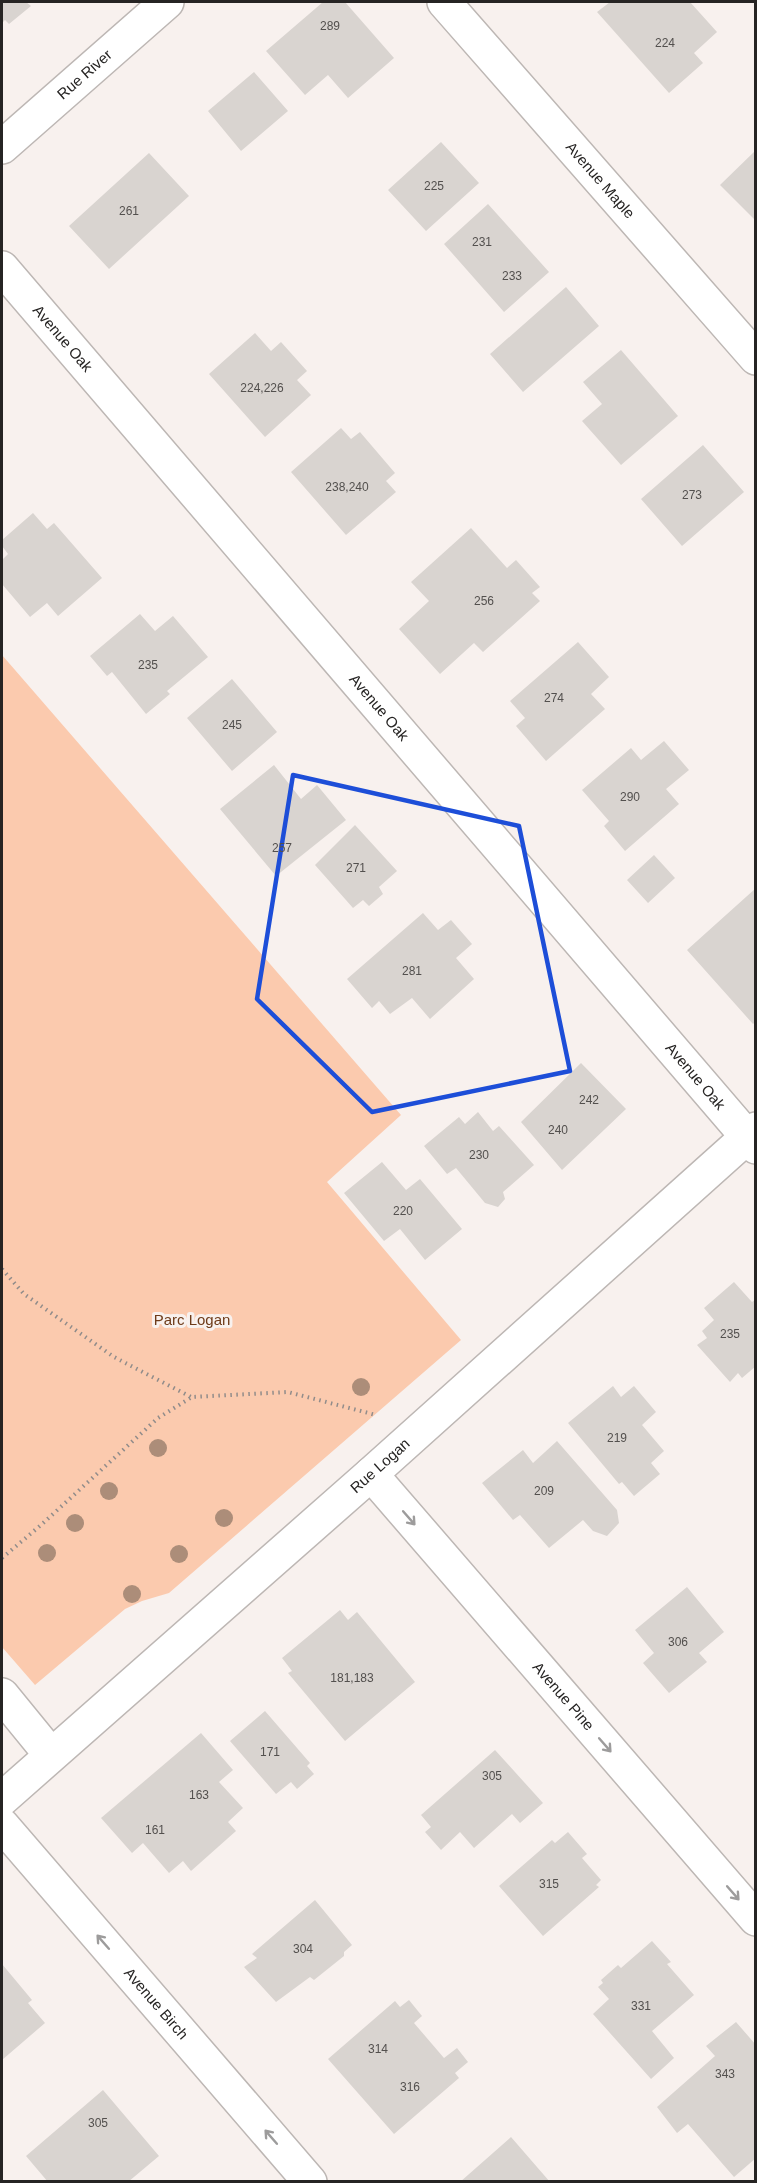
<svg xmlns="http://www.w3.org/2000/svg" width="757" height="2183" viewBox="0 0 757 2183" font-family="Arial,sans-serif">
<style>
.green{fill:#fbcaae}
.building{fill:#d9d4d0}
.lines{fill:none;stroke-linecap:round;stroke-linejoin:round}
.pedestrian-casing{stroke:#bdb7b4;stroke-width:36}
.minor-casing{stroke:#bdb7b4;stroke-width:36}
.path{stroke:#918c8a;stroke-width:4;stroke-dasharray:1.5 4.5;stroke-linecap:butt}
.pedestrian{stroke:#fff;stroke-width:33}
.minor{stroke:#fff;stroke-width:33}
.tree{fill:#ac8d79}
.oneway{stroke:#9d9c9c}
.marked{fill:none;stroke:#1d4ed8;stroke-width:4.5;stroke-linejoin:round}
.labels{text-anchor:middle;stroke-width:6;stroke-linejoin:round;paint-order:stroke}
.number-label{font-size:12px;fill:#53504e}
.street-label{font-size:15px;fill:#262423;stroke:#f8f1ee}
.park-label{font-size:15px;fill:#6e3b19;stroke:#f8f1ee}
</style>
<rect width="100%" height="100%" fill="#f8f1ee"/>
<path class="green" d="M 2,655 L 401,1115 L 327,1182 L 461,1340 L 169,1593 L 142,1601 L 125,1609 L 35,1685 L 2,1647 Z"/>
<path class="building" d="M 2,2 L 26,2 L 31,6 L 9,24 L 5,20 L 2,23 Z
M 323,2 L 345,2 L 394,58 L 348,98 L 328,75 L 305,95 L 266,51 Z
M 610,2 L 690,2 L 717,32 L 694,53 L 703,63 L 669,93 L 597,12 Z
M 254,72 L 288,111 L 241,151 L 208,111 Z
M 441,142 L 479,183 L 426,231 L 388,190 Z
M 756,150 L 756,221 L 720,185 Z
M 149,153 L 189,196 L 109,269 L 69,226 Z
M 488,204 L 549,272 L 504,312 L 444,244 Z
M 566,287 L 599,326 L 523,392 L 490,354 Z
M 255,333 L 271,351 L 281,342 L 307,371 L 297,380 L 311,395 L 265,437 L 209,374 Z
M 621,350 L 678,416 L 621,465 L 582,421 L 602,404 L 583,382 Z
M 341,428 L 351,439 L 360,432 L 395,473 L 386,481 L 396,492 L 346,535 L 291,472 Z
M 703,445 L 744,492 L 682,546 L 641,499 Z
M 33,513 L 47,529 L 54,523 L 102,578 L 58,616 L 47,603 L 30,617 L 2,584 L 2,560 L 8,554 L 2,546 L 2,540 Z
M 471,528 L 507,568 L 516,560 L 540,587 L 532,593 L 540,601 L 483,652 L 474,643 L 440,674 L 399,629 L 429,601 L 411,582 Z
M 140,614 L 155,631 L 173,616 L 208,657 L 167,691 L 170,694 L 146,714 L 112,672 L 107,676 L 90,656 Z
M 578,642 L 609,677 L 591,694 L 605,709 L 546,761 L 516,726 L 525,718 L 510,701 Z
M 232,679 L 277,732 L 232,771 L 187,718 Z
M 664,741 L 689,770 L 666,789 L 679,804 L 625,851 L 604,826 L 609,821 L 582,790 L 631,748 L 641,760 Z
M 274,765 L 301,799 L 317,785 L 346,820 L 276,876 L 220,809 Z
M 355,825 L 397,871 L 379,887 L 383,894 L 369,906 L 363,900 L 353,908 L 315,865 Z
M 654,855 L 675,878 L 648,903 L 627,880 Z
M 756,888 L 756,1021 L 753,1024 L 687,950 Z
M 423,913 L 438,930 L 451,920 L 472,944 L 456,958 L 474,979 L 430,1019 L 412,998 L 390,1014 L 379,1001 L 372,1008 L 347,979 Z
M 581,1063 L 626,1109 L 562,1170 L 521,1122 Z
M 478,1112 L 493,1131 L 499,1126 L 534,1165 L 503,1192 L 505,1199 L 498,1207 L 485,1203 L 456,1168 L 447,1174 L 424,1146 L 459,1117 L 465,1124 Z
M 382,1162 L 406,1190 L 420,1179 L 462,1229 L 425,1260 L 400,1229 L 384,1241 L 344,1193 Z
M 734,1282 L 752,1302 L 756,1299 L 756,1366 L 742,1378 L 738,1373 L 730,1382 L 697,1345 L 707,1338 L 702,1331 L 714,1320 L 704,1308 Z
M 613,1386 L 621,1397 L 634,1386 L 656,1412 L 642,1425 L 664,1451 L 651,1463 L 660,1474 L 634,1496 L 622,1482 L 619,1484 L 568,1423 Z
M 557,1441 L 617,1510 L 619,1523 L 607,1536 L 593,1531 L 583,1520 L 549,1548 L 520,1515 L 513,1520 L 482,1483 L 523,1450 L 533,1463 Z
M 687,1587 L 724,1632 L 699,1653 L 707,1662 L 669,1693 L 643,1663 L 654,1653 L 635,1630 Z
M 340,1610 L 348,1620 L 357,1612 L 415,1682 L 345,1741 L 288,1673 L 292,1671 L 282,1658 Z
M 265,1711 L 310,1763 L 307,1766 L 314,1774 L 297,1789 L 291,1782 L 276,1794 L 230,1741 Z
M 201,1733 L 233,1770 L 219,1782 L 243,1808 L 228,1822 L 236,1831 L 191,1871 L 183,1861 L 169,1873 L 143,1843 L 132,1853 L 101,1818 Z
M 495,1750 L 543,1803 L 520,1823 L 512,1814 L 474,1848 L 460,1832 L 441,1850 L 425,1832 L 431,1827 L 421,1815 Z
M 568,1832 L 587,1854 L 582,1858 L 601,1880 L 596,1885 L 599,1887 L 543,1936 L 499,1886 L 552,1840 L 555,1843 Z
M 315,1900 L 352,1945 L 344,1952 L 344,1956 L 314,1980 L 310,1977 L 276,2002 L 244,1967 L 257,1958 L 252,1954 Z
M 652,1941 L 671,1962 L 667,1964 L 694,1995 L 652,2031 L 674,2058 L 651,2079 L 593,2014 L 609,1999 L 598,1987 L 603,1983 L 601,1980 L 618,1965 L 621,1968 Z
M 2,1964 L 32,2000 L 28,2003 L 45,2023 L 2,2060 Z
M 409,2000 L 422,2016 L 414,2023 L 444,2058 L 457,2048 L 468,2062 L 455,2073 L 459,2078 L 394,2134 L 328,2059 L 395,2001 L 400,2007 Z
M 736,2022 L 756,2045 L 756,2158 L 734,2177 L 688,2124 L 677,2133 L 657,2107 L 715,2056 L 706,2046 Z
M 103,2090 L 159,2156 L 128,2182 L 48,2182 L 26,2156 Z
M 511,2137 L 550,2182 L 460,2182 Z"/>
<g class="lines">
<g class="pedestrian-casing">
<path id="pedestrian" d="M 2,1695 L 51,1755"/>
</g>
<g class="minor-casing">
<g id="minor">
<path id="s1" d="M 444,2 L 756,358"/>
<path id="s2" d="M 2,147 L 167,2"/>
<path id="s3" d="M 2,268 L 756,1147"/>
<path id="s4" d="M 371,1474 L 756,1919"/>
<path id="s5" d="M 2,1799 L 371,1474 L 756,1129"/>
<path id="s6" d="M 2,1825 L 310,2182"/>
</g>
</g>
<path class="path" d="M 2,1269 L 24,1294 L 114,1357 L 191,1397
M 2,1558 L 41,1525 L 158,1418 L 192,1397 L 288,1392 L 376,1415"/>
<use href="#pedestrian" class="pedestrian"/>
<use href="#minor" class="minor"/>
</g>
<g class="tree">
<circle cx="361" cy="1387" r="9"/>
<circle cx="158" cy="1448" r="9"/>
<circle cx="109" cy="1491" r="9"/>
<circle cx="224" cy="1518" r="9"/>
<circle cx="75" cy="1523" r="9"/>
<circle cx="47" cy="1553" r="9"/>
<circle cx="179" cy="1554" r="9"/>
<circle cx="132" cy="1594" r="9"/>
</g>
<defs><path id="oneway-shaft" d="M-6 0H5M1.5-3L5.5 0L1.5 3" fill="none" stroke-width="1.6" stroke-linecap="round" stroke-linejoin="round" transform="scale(1.5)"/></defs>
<g class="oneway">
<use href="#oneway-shaft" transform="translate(409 1518) rotate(49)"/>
<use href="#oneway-shaft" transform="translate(605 1745) rotate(49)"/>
<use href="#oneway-shaft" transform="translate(733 1893) rotate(49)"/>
<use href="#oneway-shaft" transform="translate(103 1942) rotate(-131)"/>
<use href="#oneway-shaft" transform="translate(271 2137) rotate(-131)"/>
</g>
<path class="marked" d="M 293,775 L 519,826 L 570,1071 L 372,1112 L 257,999 Z"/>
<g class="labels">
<g class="number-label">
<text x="330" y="30">289</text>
<text x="665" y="47">224</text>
<text x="434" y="190">225</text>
<text x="129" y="215">261</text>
<text x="482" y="246">231</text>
<text x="512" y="280">233</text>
<text x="262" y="392">224,226</text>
<text x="347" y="491">238,240</text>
<text x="692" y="499">273</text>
<text x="484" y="605">256</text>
<text x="148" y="669">235</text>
<text x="554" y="702">274</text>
<text x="232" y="729">245</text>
<text x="630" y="801">290</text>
<text x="282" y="852">257</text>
<text x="356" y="872">271</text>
<text x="412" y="975">281</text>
<text x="589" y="1104">242</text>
<text x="558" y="1134">240</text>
<text x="479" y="1159">230</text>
<text x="403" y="1215">220</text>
<text x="730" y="1338">235</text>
<text x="617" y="1442">219</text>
<text x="544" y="1495">209</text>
<text x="678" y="1646">306</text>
<text x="352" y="1682">181,183</text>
<text x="270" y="1756">171</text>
<text x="492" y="1780">305</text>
<text x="199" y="1799">163</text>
<text x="155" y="1834">161</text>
<text x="549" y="1888">315</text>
<text x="303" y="1953">304</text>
<text x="641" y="2010">331</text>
<text x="378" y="2053">314</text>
<text x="725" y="2078">343</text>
<text x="410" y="2091">316</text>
<text x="98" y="2127">305</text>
</g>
<g class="street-label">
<text dy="5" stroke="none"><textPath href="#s2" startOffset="110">Rue River</textPath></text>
<text dy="5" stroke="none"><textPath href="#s1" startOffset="237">Avenue Maple</textPath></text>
<text dy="5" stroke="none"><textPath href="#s3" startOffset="93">Avenue Oak</textPath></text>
<text dy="5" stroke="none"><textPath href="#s3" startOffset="579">Avenue Oak</textPath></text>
<text dy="5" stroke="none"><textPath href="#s3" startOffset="1065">Avenue Oak</textPath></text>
<text dy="5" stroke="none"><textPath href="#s5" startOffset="504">Rue Logan</textPath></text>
<text dy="5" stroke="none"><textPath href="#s4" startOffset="294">Avenue Pine</textPath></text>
<text dy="5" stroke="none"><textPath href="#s6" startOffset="236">Avenue Birch</textPath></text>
</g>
<g class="park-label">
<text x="192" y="1325">Parc Logan</text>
</g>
</g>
<rect width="757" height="2183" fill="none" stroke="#262423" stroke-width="6"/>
</svg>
